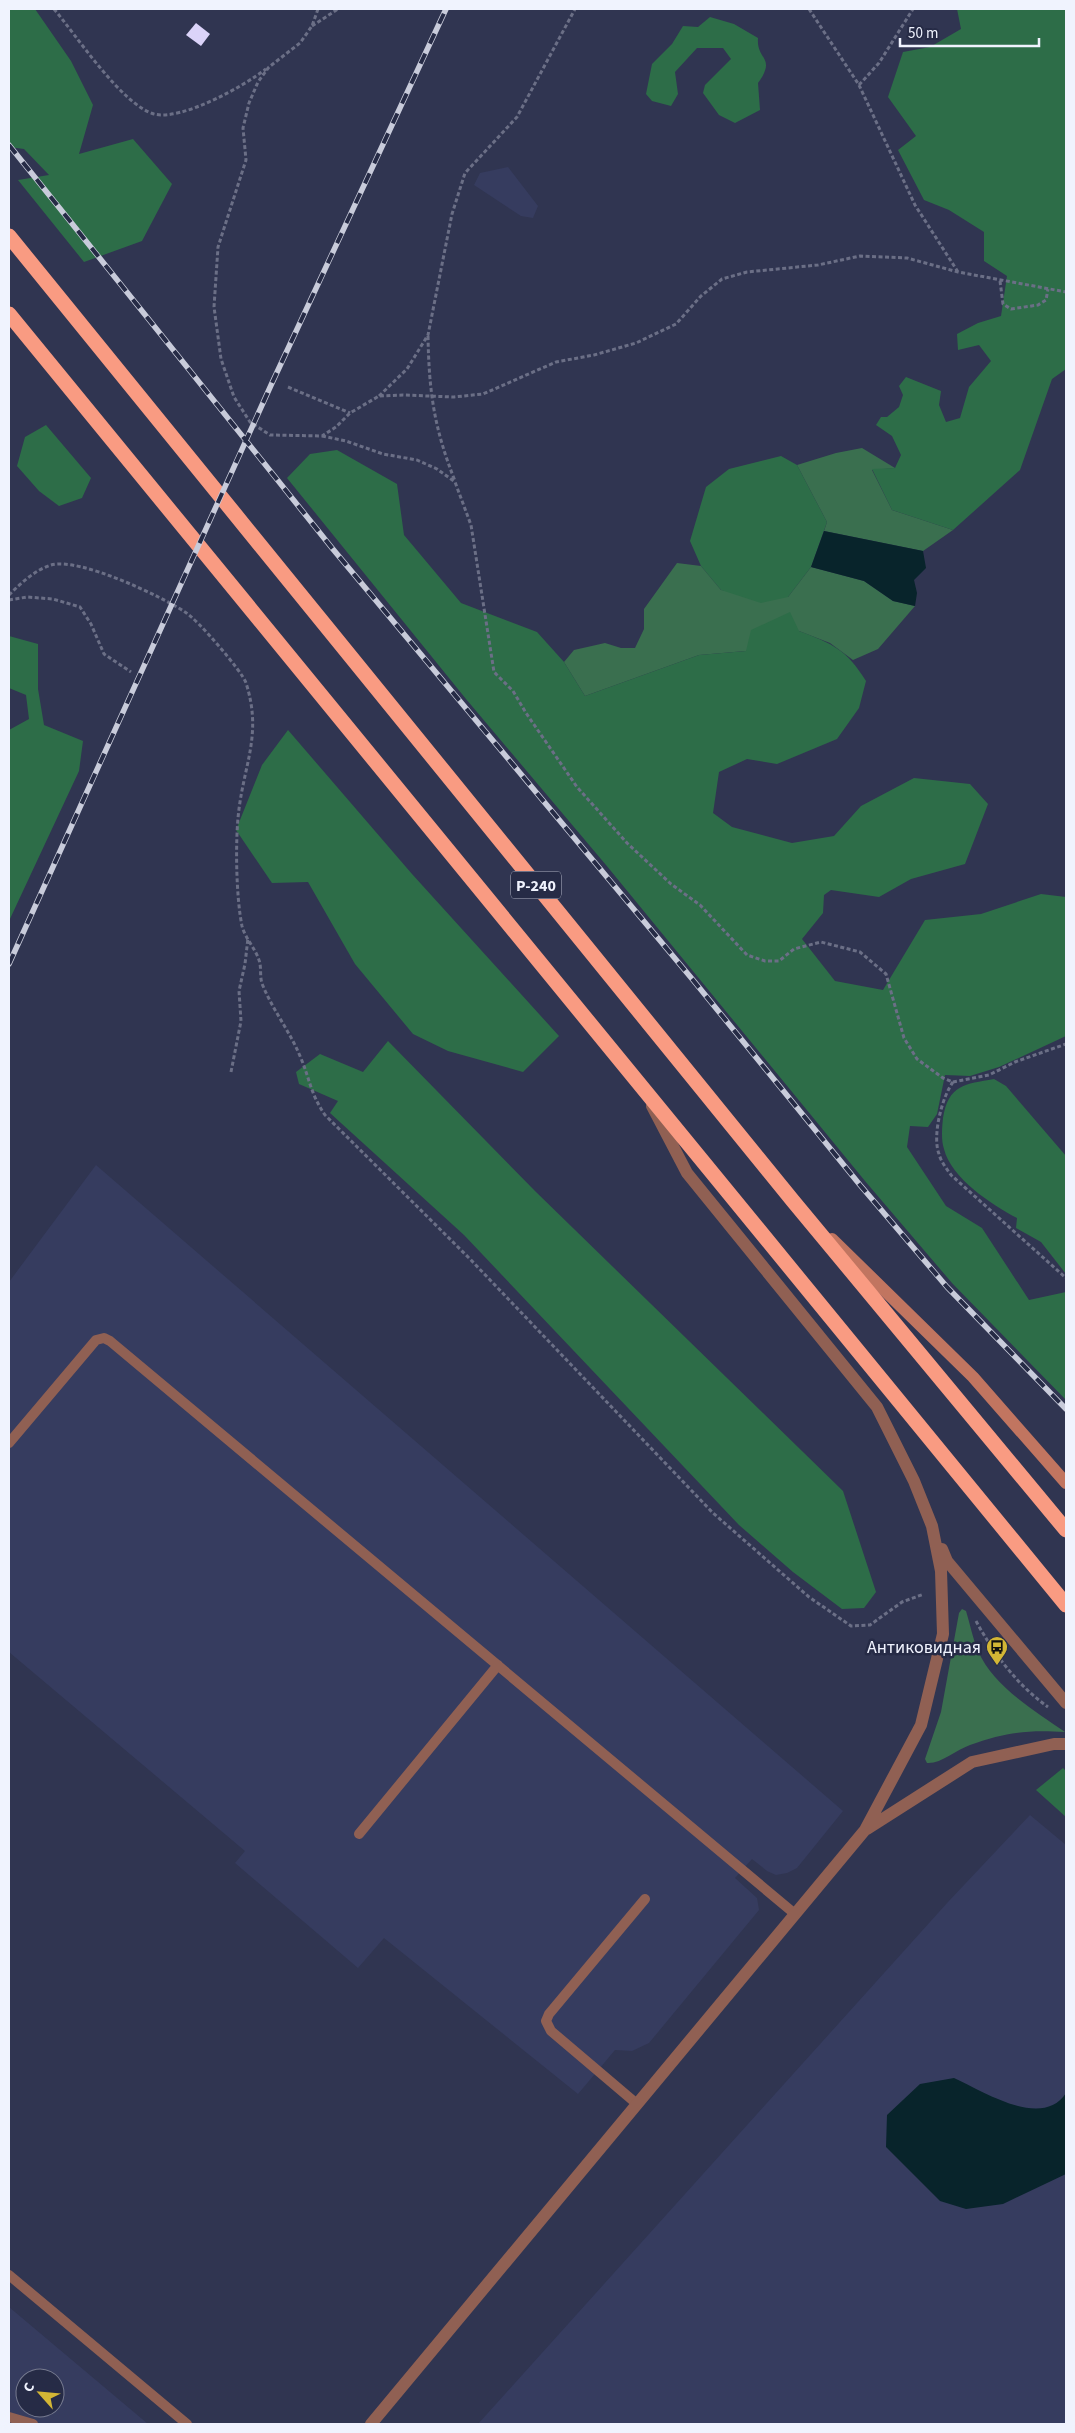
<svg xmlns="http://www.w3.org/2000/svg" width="1075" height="2433" viewBox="0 0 1075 2433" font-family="'Source Sans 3',sans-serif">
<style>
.built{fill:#363c5f;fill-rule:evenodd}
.green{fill:#3a6f4f}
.forest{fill:#2d6d48}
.water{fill:#08242b}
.building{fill:#dbd3f9}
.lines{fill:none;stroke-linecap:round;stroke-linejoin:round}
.path{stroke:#6b6f86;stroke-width:3;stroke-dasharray:4 2.5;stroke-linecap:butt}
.lane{stroke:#906053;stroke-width:10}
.street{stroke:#906053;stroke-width:12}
.secondary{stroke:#c17560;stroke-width:12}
.highway{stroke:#f99b82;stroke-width:15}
.rail-casing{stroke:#c8cbda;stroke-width:5.5}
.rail{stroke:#262b46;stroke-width:4;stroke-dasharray:11;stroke-linecap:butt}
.labels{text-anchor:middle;stroke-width:5;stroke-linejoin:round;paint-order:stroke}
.shield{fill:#262b46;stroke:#b3b7c7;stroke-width:1}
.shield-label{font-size:16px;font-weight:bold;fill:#f0f3fe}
.poi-label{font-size:18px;fill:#f0f3fe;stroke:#262b46;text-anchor:end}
</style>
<rect width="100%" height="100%" fill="#303551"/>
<path class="built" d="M 508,167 L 538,206 L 533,218 L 521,216 L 474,185 L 480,173 Z
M 96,1165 L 843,1811 L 797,1868 L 787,1873 L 776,1875 L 767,1871 L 752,1859 L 735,1878 L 757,1898 L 759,1910 L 649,2043 L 632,2051 L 615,2050 L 578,2094 L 384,1938 L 358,1968 L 235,1863 L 245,1851 L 9,1652 L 9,1282 Z
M 1030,1815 L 1066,1845 L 1066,2424 L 478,2424 L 948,1902 Z
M 9,2307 L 148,2424 L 9,2424 ZM 25,2378 L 55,2378 L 55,2408 L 25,2408 Z"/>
<path class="green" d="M 862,448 L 895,468 L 872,470 L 892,510 L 953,530 L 923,551 L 824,531 L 827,522 L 797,465 L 836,453 Z
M 677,563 L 701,566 L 721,590 L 788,597 L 811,567 L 864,581 L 893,601 L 915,606 L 878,649 L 853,660 L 830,643 L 799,631 L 746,651 L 699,655 L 585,696 L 564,662 L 574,650 L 605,643 L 621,648 L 635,648 L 644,629 L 644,609 Z
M 962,1609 L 966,1611 C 970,1624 973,1639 978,1651 C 994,1687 1035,1711 1065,1732 C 1027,1730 1006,1732 970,1745 C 956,1750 941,1764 927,1763 L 925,1759 L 941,1712 L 959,1613 Z"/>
<path class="forest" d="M 9,9 L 35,9 L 71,61 L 93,105 L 79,154 L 133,139 L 172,184 L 142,241 L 84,262 L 18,180 L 49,175 L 24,149 L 9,147 Z
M 957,9 L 1066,9 L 1066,369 L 1052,379 L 1020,470 L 953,530 L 892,510 L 872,469 L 895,468 L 901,455 L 892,436 L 876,425 L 881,417 L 887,417 L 899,407 L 903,395 L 899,386 L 906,377 L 941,391 L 939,405 L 946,422 L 960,418 L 969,387 L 991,361 L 979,345 L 958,350 L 957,334 L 978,323 L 1001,316 L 1007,276 L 984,261 L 984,232 L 949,210 L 924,200 L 898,150 L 916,136 L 888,97 L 903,52 L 930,47 L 961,29 Z
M 710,17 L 734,24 L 758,38 C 756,60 777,57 758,83 L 760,110 L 735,123 L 719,115 L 703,93 L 705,85 L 731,59 L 723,48 L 697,48 L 675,72 L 678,94 L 671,106 L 652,101 L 646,94 L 652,64 L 672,44 L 683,26 L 698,27 Z
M 46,425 L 91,478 L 82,498 L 59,506 L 39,491 L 17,466 L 25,437 Z
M 337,450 L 397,484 L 404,535 L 461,603 L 537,632 L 564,662 L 585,696 L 699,655 L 746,651 L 751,630 L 790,612 L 799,631 C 833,644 846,649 866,681 L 859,708 L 837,739 L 777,764 L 747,759 L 719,772 L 713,813 L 732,827 L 792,843 L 834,836 L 861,806 L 914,778 L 970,784 L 988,804 L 965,864 L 911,879 L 879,897 L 831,890 L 824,895 L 823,913 L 802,939 L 835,981 L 883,990 L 925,920 L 981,914 L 1041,894 L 1066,897 L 1066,1036 L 999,1067 L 970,1076 L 945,1075 L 937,1114 L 928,1127 L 910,1126 L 907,1147 L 946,1206 L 982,1228 L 1029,1300 L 1066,1292 L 1066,1400 L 952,1283 L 865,1181 L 606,865 L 466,699 L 287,478 L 310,454 Z
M 781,456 L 797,465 L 827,522 L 811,567 L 788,597 L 761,603 L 721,590 L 701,566 L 690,541 L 706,487 L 729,469 Z
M 9,636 L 38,644 L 38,689 L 44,725 L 83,741 L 79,771 L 9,921 L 9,730 L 29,719 L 26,695 L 9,688 Z
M 288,730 L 412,874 L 559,1036 L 523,1072 L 448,1051 L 413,1034 L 355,964 L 308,882 L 272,883 L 236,830 L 262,765 Z
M 388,1041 L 535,1191 L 843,1491 L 876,1592 L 864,1608 L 842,1609 L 793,1572 L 739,1525 L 464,1235 L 330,1113 L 338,1101 L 299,1084 L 296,1072 L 320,1054 L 363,1072 Z
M 994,1079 L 1006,1086 L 1066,1156 L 1066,1274 L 1041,1242 L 1016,1228 L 1017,1218 C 992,1205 951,1178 944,1149 C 941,1140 942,1128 943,1118 C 948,1085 965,1084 994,1079 Z
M 1063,1768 L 1066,1771 L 1066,1817 L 1036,1790 Z"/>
<path class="water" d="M 824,531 L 923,551 L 926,568 L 914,580 L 917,593 L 915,606 L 893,601 L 864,581 L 811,567 Z
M 954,2078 C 983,2091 1042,2130 1066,2093 L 1066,2174 L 1003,2204 L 966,2209 L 940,2201 L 886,2147 L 887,2115 L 920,2084 Z"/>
<path class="building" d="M 196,23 L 210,34 L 201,46 L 186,35 Z"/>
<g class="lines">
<path class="path" d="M 54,9 C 76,35 122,105 154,114 C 182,121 244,86 266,69
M 318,9 L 312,26 L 300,43 L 269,67 L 258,82 L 249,103 L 243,128 L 246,160 L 218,247 L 214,307 L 221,359 L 234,397 L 250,422 L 270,435 L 322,436 L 336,427 L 350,413 L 379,396 L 403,395 L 454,397 L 483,394 L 556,362 L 594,355 L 636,343 L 676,324 L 701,296 L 722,279 L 747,272 L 818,265 L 860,256 L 907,258 L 958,272 L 1066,292
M 809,9 L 859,85 L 915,205 L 958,272
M 312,26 L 338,9
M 859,85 L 879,63 L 913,9
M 1000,281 L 1003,304 L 1011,309 L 1038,305 L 1046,300 L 1048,289
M 428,336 C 429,392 434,428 455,481
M 288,387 L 350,413
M 379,396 L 407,369 L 428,335 L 452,214 L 465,173 L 517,117 L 575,9
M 322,436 L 346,441 L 383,454 L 417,460 L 437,469 L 455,482 L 471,525 L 494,672 L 513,691 L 526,713 L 577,787 L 627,843 L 671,884 L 700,905 L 747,955 L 765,961 L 779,961 L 794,949 L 821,942 L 860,952 L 886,974 L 904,1038 L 917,1059 L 943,1078 L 953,1082 L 989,1075 L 1015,1062 L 1066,1044
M 9,595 C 21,583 35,570 51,565 C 79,557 161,596 185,612 C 197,619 242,671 246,683 C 262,733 245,762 239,809 C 235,839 236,897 242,926 C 245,938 255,948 259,960 C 262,968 259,978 263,986 C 273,1010 290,1032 300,1056 C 310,1079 310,1093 325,1115 L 470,1259 L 713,1513 L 809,1597 L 851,1626 L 870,1625 L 902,1602 L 924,1594
M 9,600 L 27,597 L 53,599 L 80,607 L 91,624 L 104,654 L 131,672
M 231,1072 L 241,1021 L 239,991 L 245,964 L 248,938
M 953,1082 C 942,1097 932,1136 939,1154 C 941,1162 947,1169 951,1175 L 1066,1278
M 976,1621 C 994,1654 1017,1685 1048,1707"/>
<path class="lane" d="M 9,1443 L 96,1340 L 104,1338 L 110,1341 L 795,1914
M 359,1834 L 498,1665
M 637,2104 L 551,2031 L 546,2021 L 549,2014 L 645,1899
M 9,2275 L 187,2424
M 9,2417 L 33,2424"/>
<path class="street" d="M 942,1549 L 947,1561 L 1066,1703
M 867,1829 L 972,1762 L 1054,1744 L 1066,1744
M 371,2424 L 865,1830 L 921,1725 L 943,1634 L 941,1571 L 932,1526 L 914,1481 L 877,1407 L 687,1173 L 652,1106"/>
<path class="secondary" d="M 832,1239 L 973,1377 L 1066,1483"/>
<path class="highway" d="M 9,236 L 793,1201 L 1066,1530
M 9,314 L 1066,1605"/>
<g class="rail-casing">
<path id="rail" d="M 9,145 L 332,548 L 693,980 L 860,1185 L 947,1287 L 1066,1409
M 9,964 L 272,383 L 446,9"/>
</g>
<use href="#rail" class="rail"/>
</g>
<defs>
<g id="bus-pin" transform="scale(1.125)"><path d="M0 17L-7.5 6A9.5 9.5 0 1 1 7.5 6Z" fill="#d3b635" stroke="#262b46"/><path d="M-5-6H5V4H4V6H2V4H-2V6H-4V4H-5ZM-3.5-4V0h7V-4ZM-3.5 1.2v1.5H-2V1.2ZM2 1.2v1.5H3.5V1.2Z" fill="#111"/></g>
</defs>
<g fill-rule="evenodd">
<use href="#bus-pin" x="997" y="1647"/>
</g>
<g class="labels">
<rect class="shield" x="511" y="871.5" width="50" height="27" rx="4"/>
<g class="shield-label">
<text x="536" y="891">Р-240</text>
</g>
<g class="poi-label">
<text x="981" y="1653">Антиковидная</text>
</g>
</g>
<rect width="1075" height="2433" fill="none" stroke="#f0f3fe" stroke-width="20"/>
<g transform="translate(40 2393) rotate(297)"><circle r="24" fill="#262b46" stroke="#777b90"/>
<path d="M0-4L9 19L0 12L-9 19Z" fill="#d3b635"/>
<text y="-8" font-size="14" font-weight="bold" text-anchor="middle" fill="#f0f3fe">С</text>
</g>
<path d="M900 38v8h139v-8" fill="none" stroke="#f0f3fe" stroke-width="2.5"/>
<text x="908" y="38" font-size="15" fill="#f0f3fe" stroke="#262b46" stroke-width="4" paint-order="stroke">50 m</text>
</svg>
